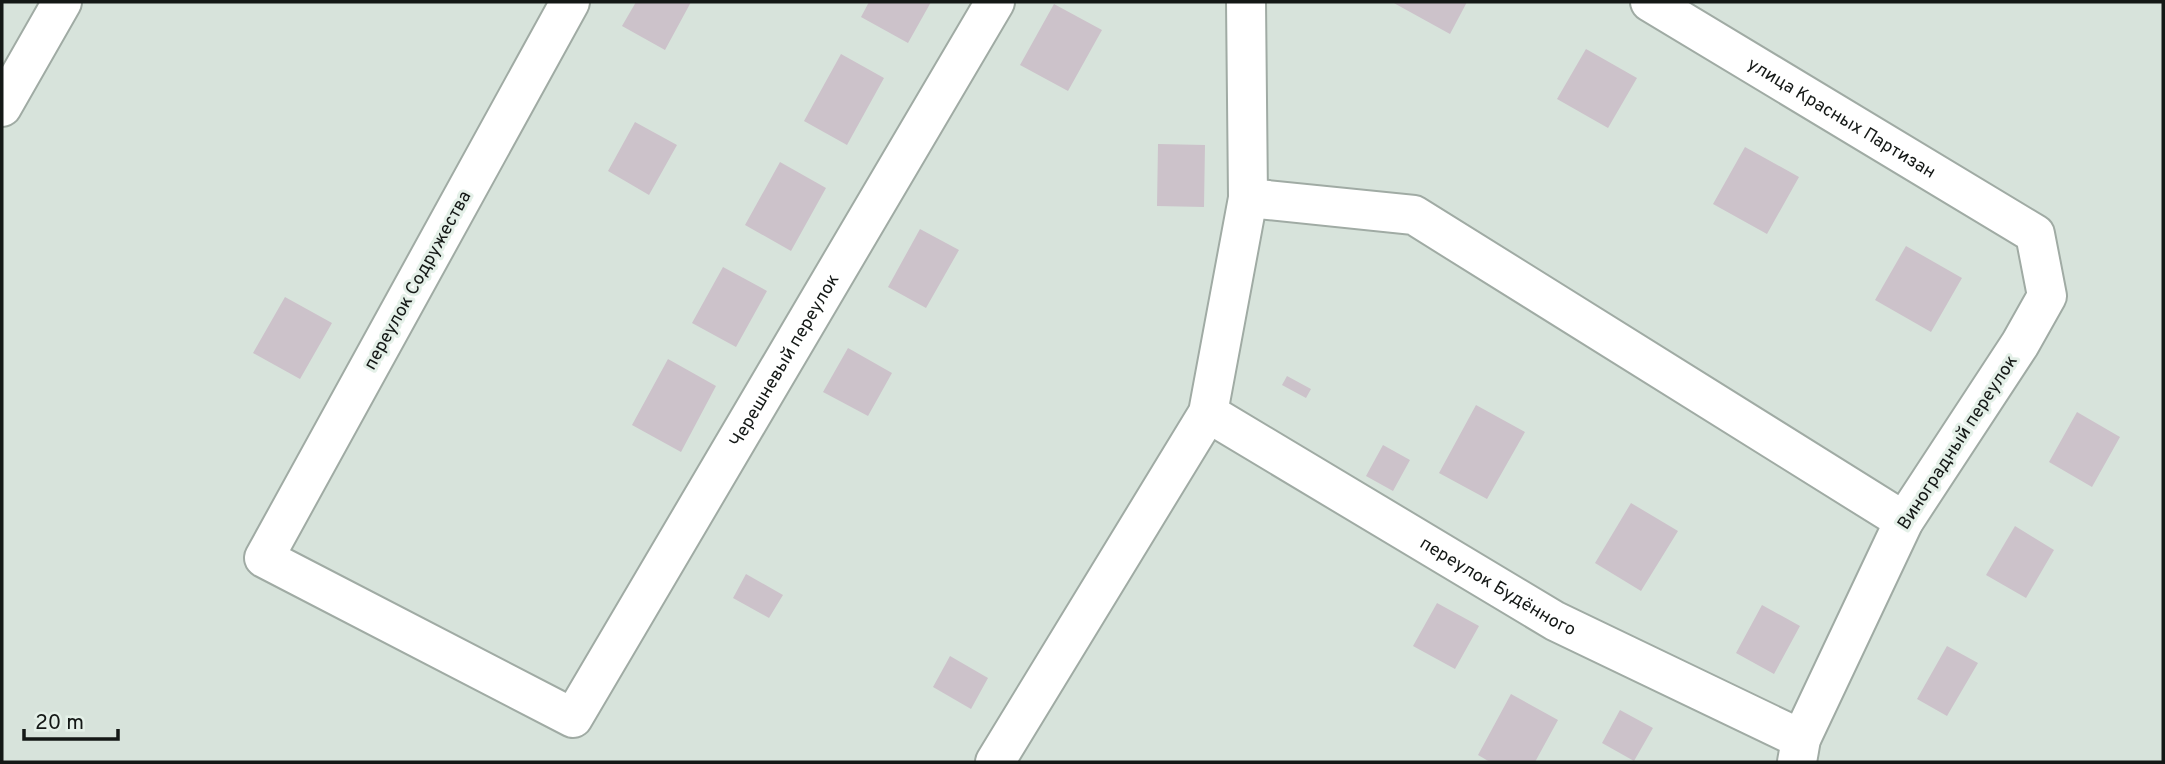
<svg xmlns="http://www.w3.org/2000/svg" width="2165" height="764" viewBox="0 0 2165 764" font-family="Overpass,sans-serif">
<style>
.building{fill:#ccc2ca}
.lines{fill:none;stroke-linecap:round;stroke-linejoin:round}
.minor-casing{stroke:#a0aba4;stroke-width:42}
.minor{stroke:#fff;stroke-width:38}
.labels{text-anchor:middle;stroke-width:6;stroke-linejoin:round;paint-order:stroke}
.street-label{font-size:18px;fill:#141816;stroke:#e4f0e8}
</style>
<rect width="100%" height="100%" fill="#d7e3db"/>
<path class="building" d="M 636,2 L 691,2 L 665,50 L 622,26 Z
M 869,2 L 931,2 L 908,43 L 861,17 Z
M 1392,2 L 1467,2 L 1450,34 Z
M 1054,4 L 1102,30 L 1068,91 L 1020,65 Z
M 1586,49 L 1637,78 L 1608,128 L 1557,99 Z
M 841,54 L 884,78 L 847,145 L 804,121 Z
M 635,122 L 677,145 L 649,195 L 608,171 Z
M 1158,144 L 1205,145 L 1204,207 L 1157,206 Z
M 1745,147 L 1799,177 L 1767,234 L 1713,204 Z
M 780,162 L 826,188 L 791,251 L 745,225 Z
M 920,229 L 959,250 L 926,308 L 888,287 Z
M 1906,246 L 1962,278 L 1931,332 L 1875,300 Z
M 723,267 L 767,291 L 736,347 L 692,323 Z
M 285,297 L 332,323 L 300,379 L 253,353 Z
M 848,348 L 892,373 L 868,416 L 823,392 Z
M 668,359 L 716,386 L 681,452 L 632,425 Z
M 1287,376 L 1311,389 L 1306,398 L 1282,385 Z
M 1476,405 L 1525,432 L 1487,499 L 1439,473 Z
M 2077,412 L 2120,437 L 2092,487 L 2049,462 Z
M 1383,445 L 1410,460 L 1393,491 L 1366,476 Z
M 1631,503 L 1678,531 L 1641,591 L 1595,563 Z
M 2015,526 L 2054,550 L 2026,598 L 1986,575 Z
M 746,574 L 783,595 L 769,618 L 733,598 Z
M 1437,603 L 1479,626 L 1455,669 L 1413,646 Z
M 1762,605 L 1800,626 L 1774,674 L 1736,653 Z
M 1947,646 L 1978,663 L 1947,716 L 1917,699 Z
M 950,656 L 988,678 L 971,709 L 933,687 Z
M 1511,694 L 1558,720 L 1535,762 L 1490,762 L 1478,755 Z
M 1620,710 L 1653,728 L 1634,761 L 1602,743 Z"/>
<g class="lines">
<g class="minor-casing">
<g id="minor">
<path id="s1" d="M 570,2 L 264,558 L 573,718 L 995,2"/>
<path id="s2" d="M 1650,2 L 2035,234 L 2047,296 L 2020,344 L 1904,521 L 1801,739 L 1797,762"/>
<path d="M 2,107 L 62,2"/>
<path d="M 1248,198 L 1414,215 L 1904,521"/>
<path id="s3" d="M 1208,413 L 1555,621 L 1801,739"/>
<path d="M 995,762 L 1208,413 L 1248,198 L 1246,2"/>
</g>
</g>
<use href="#minor" class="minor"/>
</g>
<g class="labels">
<g class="street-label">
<text dy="6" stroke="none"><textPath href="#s2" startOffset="224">улица Красных Партизан</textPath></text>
<text transform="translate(417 280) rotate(-61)" y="6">переулок Содружества</text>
<text dy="6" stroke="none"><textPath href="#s1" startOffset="1398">Черешневый переулок</textPath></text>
<text transform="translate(1957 442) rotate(-57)" y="6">Виноградный переулок</text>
<text dy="6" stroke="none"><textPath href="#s3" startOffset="338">переулок Будённого</textPath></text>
</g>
</g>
<rect width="2165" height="764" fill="none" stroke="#141816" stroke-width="7"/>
<path d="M24 729v10h94v-10" fill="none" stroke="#141816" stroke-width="3.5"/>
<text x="35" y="729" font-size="21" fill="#141816" stroke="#e4f0e8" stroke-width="5" paint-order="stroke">20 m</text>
</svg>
